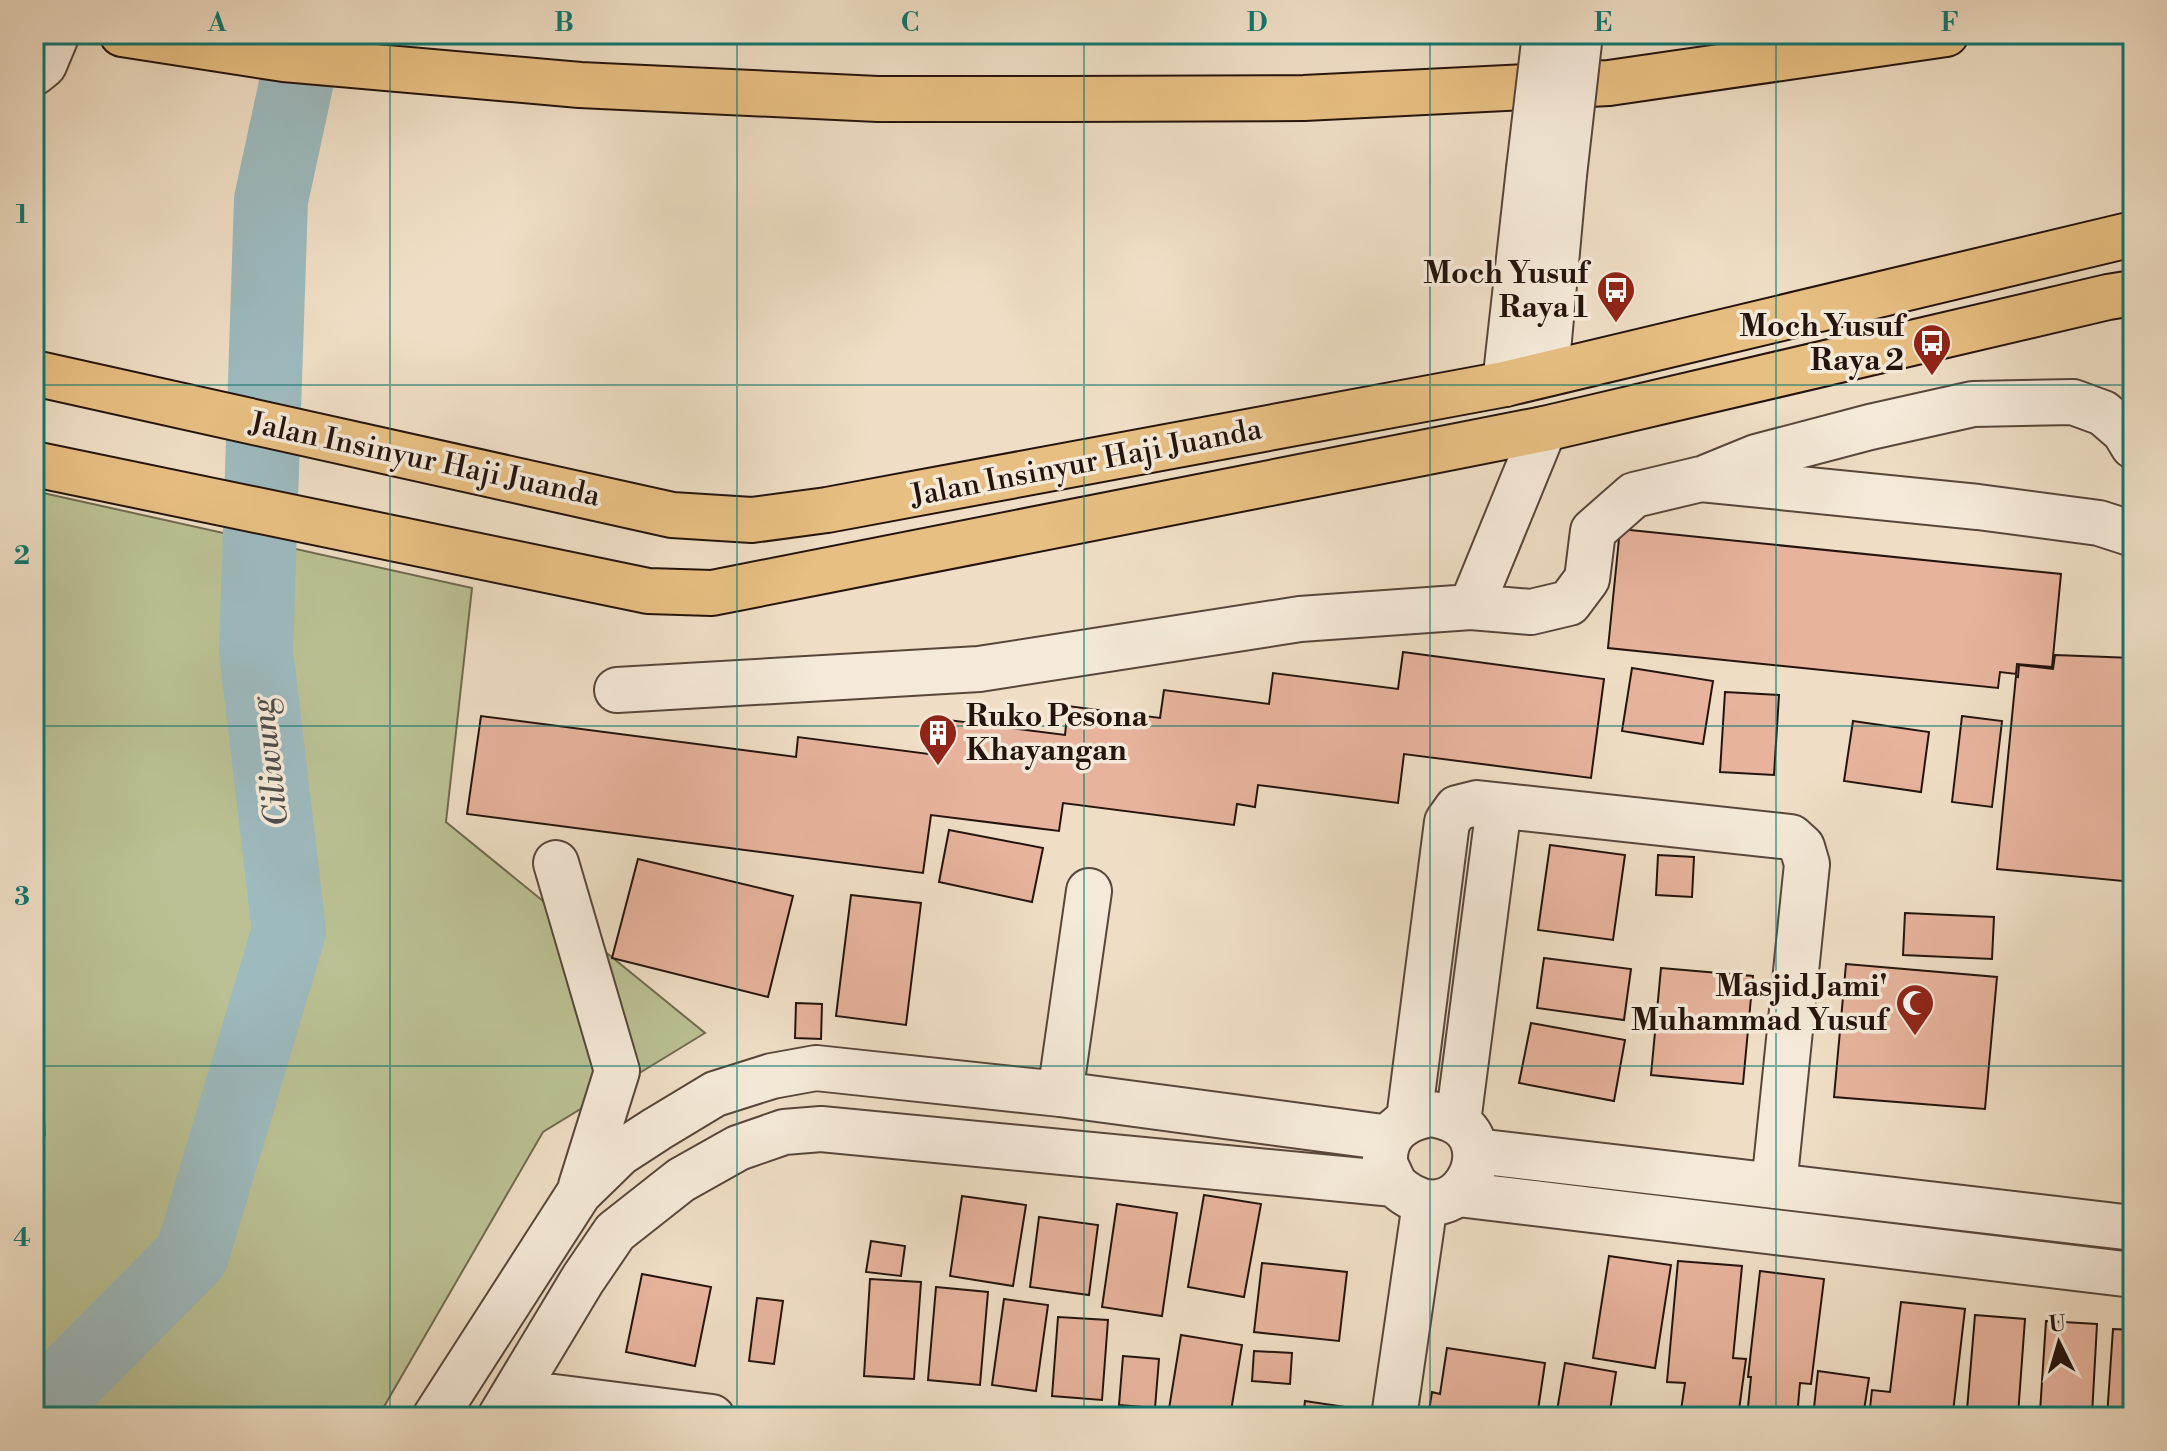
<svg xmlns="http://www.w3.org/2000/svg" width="2167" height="1451" viewBox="0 0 2167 1451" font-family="'Libre Bodoni',serif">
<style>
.green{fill:#bbc194;stroke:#706a50;stroke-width:2}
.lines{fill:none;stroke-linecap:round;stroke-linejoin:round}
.river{stroke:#9dbabe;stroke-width:74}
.building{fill:#e7b39d;stroke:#25140d;stroke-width:2}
.minor-casing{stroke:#58463b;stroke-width:48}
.highway-casing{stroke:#25140d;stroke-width:48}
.minor{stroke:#f5ead9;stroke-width:44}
.highway{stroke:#e8bf82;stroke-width:44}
.minor-bridge-casing{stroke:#58463b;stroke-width:48;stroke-linecap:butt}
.minor-bridge{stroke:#f5ead9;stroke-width:44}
.grid{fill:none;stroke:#0f766e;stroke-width:2;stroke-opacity:0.55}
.labels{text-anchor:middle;stroke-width:7;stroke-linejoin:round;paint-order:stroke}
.poi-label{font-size:30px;font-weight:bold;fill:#25140d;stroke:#f5ead9;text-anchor:end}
.street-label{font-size:30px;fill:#25140d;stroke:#f5ead9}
.water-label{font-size:32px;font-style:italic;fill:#4f4e4b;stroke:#f5ead9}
.neatline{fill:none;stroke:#0f766e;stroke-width:3}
.grid-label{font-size:26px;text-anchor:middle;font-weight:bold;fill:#0f766e}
</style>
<rect width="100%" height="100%" fill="#efdec5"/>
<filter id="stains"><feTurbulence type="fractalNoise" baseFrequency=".0025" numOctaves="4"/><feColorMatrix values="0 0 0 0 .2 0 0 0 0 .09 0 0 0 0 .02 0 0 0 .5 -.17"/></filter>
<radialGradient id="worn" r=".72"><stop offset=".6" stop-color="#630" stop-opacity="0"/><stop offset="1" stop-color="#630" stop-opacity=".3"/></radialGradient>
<path class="green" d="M 34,491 L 472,588 L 446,822 L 705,1033 L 543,1132 L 378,1417 L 34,1417 L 34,1160 L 45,1135 L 34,975 Z"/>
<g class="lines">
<path class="river" d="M 34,1415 L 192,1255 L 289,931 L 256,651 L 271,200 L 307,34"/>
</g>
<path class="building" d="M 1620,529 L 2061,574 L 2052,667 L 2017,664 L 2016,674 L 2000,672 L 1998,688 L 1608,648 Z
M 1403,652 L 1604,679 L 1591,778 L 1404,754 L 1398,803 L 1258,785 L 1255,807 L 1237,804 L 1234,825 L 1063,803 L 1059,831 L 931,815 L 923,873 L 467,814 L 481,716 L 796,757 L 798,737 L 936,755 L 941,719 L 1065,735 L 1068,706 L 1160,718 L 1164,690 L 1269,704 L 1273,673 L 1398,689 Z
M 2055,655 L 2133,658 L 2133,882 L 1997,869 L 2016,676 L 2018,677 L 2019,665 L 2053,669 Z
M 1632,668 L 1713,681 L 1703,744 L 1622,731 Z
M 1725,692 L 1779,695 L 1774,775 L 1720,772 Z
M 1962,716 L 2002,721 L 1992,807 L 1952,802 Z
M 1853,721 L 1929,732 L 1921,792 L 1844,781 Z
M 949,830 L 1043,848 L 1032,902 L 939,882 Z
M 1550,845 L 1625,855 L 1613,940 L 1538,930 Z
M 1658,855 L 1694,857 L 1692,897 L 1656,895 Z
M 638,859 L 793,896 L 768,997 L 612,958 Z
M 851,895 L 921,903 L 906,1025 L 836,1016 Z
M 1905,913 L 1994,917 L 1992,959 L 1903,955 Z
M 1544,958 L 1631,969 L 1624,1020 L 1537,1008 Z
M 1846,964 L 1997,977 L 1985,1109 L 1834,1097 Z
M 1661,968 L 1753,976 L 1743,1084 L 1651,1075 Z
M 796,1003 L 822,1004 L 821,1039 L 795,1038 Z
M 1531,1023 L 1625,1040 L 1614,1101 L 1519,1083 Z
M 1204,1195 L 1261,1204 L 1244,1297 L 1188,1287 Z
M 962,1196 L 1026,1205 L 1013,1286 L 950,1276 Z
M 1117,1204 L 1177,1213 L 1162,1316 L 1102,1307 Z
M 1039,1217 L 1098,1225 L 1089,1295 L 1030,1287 Z
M 871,1241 L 905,1246 L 901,1276 L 866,1272 Z
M 1609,1256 L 1671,1265 L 1655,1368 L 1593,1358 Z
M 1678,1261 L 1742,1266 L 1733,1358 L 1746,1359 L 1738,1417 L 1680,1417 L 1685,1383 L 1667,1382 Z
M 1262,1263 L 1347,1272 L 1339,1341 L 1254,1332 Z
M 1760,1271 L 1824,1279 L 1811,1384 L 1800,1383 L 1797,1417 L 1747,1417 L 1751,1377 L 1748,1377 Z
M 642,1274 L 711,1287 L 695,1366 L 626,1352 Z
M 870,1279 L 921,1282 L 914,1379 L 864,1376 Z
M 936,1287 L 988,1292 L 980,1385 L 928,1380 Z
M 757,1298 L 783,1301 L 774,1364 L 749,1361 Z
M 1004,1299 L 1048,1305 L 1036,1391 L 992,1385 Z
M 1901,1302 L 1965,1309 L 1953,1412 L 1924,1408 L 1923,1417 L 1869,1417 L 1872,1390 L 1890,1392 Z
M 1975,1315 L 2025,1319 L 2018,1415 L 1967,1410 Z
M 1058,1317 L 1108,1320 L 1102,1400 L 1052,1396 Z
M 2046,1321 L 2097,1324 L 2092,1415 L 2040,1412 Z
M 2113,1329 L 2133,1330 L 2133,1417 L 2107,1417 Z
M 1181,1335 L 1242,1345 L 1230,1417 L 1168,1415 Z
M 1447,1348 L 1545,1363 L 1537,1417 L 1428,1417 L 1432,1392 L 1440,1394 Z
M 1254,1351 L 1292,1353 L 1290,1384 L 1252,1381 Z
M 1123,1356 L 1159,1359 L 1155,1408 L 1119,1405 Z
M 1565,1363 L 1616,1372 L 1609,1417 L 1556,1417 Z
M 1818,1371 L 1869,1378 L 1863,1417 L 1813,1417 Z
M 1305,1401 L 1366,1410 L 1365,1417 L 1303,1417 Z
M 1940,1413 L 1978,1417 L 1940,1417 Z"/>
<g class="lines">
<g class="minor-casing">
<path id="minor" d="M 34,73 L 44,65 L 57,34
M 1546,373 L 1564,175
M 1505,384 L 1529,169
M 1707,477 L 1756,457 L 1870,427 L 1973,404 L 2073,402 L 2103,413 L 2124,431 L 2133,446
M 1471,607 L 1544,429
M 617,690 L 979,669 L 1300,619 L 1471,607 L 1531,612 L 1569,603 L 1587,579 L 1593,531 L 1634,495 L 1701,479 L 1978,507 L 2099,523 L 2133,534
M 556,863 L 617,1071 L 581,1186
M 1060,1094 L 1089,891
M 1409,1119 L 1447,822 L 1457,808 L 1477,803 L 1791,837 L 1802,847 L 1807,864 L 1774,1186
M 1458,1122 L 1499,806
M 1476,1151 L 2133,1228
M 1458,1194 L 2133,1275
M 515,1392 L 712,1417
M 435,1417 L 579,1193 L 620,1153 L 657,1129 L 715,1094 L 772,1076 L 816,1068 L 1060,1094 L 1390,1138
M 500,1417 L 583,1279 L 615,1232 L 681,1180 L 738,1148 L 784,1132 L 821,1129 L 1394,1184 C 1458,1244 1507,1140 1450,1119 C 1442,1116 1435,1113 1426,1115 C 1403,1120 1384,1133 1385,1161 C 1386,1168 1392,1177 1394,1184
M 1394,1417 L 1425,1203"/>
</g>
<g class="highway-casing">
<path id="highway" d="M 122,34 L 284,59 L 580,85 L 878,99 L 1064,99 L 1304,98 L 1609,83 L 1946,34
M 34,373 L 672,515 L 752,520 L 827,510 L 1505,384 L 2133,234
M 34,464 L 648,591 L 712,593 L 1544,429 L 2108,297 L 2133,293"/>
</g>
<use href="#minor" class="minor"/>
<use href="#highway" class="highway"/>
<g class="minor-bridge-casing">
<path id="minor-bridge" d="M 1529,169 L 1545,34
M 1564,175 L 1580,34"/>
</g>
<use href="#minor-bridge" class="minor-bridge"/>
</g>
<path class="grid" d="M 390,34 L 390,1417M 737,34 L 737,1417M 1084,34 L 1084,1417M 1430,34 L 1430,1417M 1776,34 L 1776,1417M 34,385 L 2133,385M 34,726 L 2133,726M 34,1066 L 2133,1066"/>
<defs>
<g id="bus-pin" transform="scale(2)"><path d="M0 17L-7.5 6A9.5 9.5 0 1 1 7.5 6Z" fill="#8f2418" stroke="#f5ead9"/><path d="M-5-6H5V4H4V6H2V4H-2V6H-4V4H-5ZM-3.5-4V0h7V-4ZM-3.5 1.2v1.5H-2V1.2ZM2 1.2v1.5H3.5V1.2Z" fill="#fff"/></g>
<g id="building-pin" transform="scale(2)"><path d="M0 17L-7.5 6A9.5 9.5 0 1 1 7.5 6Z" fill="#8f2418" stroke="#f5ead9"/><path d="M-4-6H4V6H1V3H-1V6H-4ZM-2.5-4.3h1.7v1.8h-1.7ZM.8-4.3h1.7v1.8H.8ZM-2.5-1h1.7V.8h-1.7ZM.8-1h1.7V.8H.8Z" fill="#fff"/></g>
<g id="mosque-pin" transform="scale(2)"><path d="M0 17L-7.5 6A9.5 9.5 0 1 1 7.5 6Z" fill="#8f2418" stroke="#f5ead9"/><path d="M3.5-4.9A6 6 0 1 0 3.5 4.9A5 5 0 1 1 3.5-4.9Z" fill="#fff"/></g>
</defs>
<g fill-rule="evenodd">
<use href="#bus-pin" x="1616" y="290"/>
<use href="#bus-pin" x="1932" y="343"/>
<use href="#building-pin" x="938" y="733"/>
<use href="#mosque-pin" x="1915" y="1003"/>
</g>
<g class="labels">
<g class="poi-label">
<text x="1588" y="283">Moch Yusuf<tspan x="1588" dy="34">Raya 1</tspan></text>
<text x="1904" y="336">Moch Yusuf<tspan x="1904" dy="34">Raya 2</tspan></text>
<text x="966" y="726" text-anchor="start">Ruko Pesona<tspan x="966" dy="34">Khayangan</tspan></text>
<text x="1887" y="996">Masjid Jami'<tspan x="1887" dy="34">Muhammad Yusuf</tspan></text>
</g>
<g class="street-label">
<text transform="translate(425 459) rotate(12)" y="10">Jalan Insinyur Haji Juanda</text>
<text transform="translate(1086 462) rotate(-11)" y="10">Jalan Insinyur Haji Juanda</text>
</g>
<g class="water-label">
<text transform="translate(269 762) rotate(-97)" y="11">Ciliwung</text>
</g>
</g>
<rect width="2167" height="1451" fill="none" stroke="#efdec5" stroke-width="88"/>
<g transform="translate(2059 1343) rotate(355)" stroke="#f5ead9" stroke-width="6" paint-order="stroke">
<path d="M0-6L14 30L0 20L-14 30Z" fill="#25140d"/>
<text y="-12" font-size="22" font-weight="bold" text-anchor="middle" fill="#25140d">U</text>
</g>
<rect x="44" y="44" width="2079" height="1363" class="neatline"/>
<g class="grid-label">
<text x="217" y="31">A</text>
<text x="564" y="31">B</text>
<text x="910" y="31">C</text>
<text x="1257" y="31">D</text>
<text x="1603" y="31">E</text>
<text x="1950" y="31">F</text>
<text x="22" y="223">1</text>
<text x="22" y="564">2</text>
<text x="22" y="905">3</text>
<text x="22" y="1246">4</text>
</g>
<rect width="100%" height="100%" filter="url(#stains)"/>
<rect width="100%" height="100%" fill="url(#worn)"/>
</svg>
